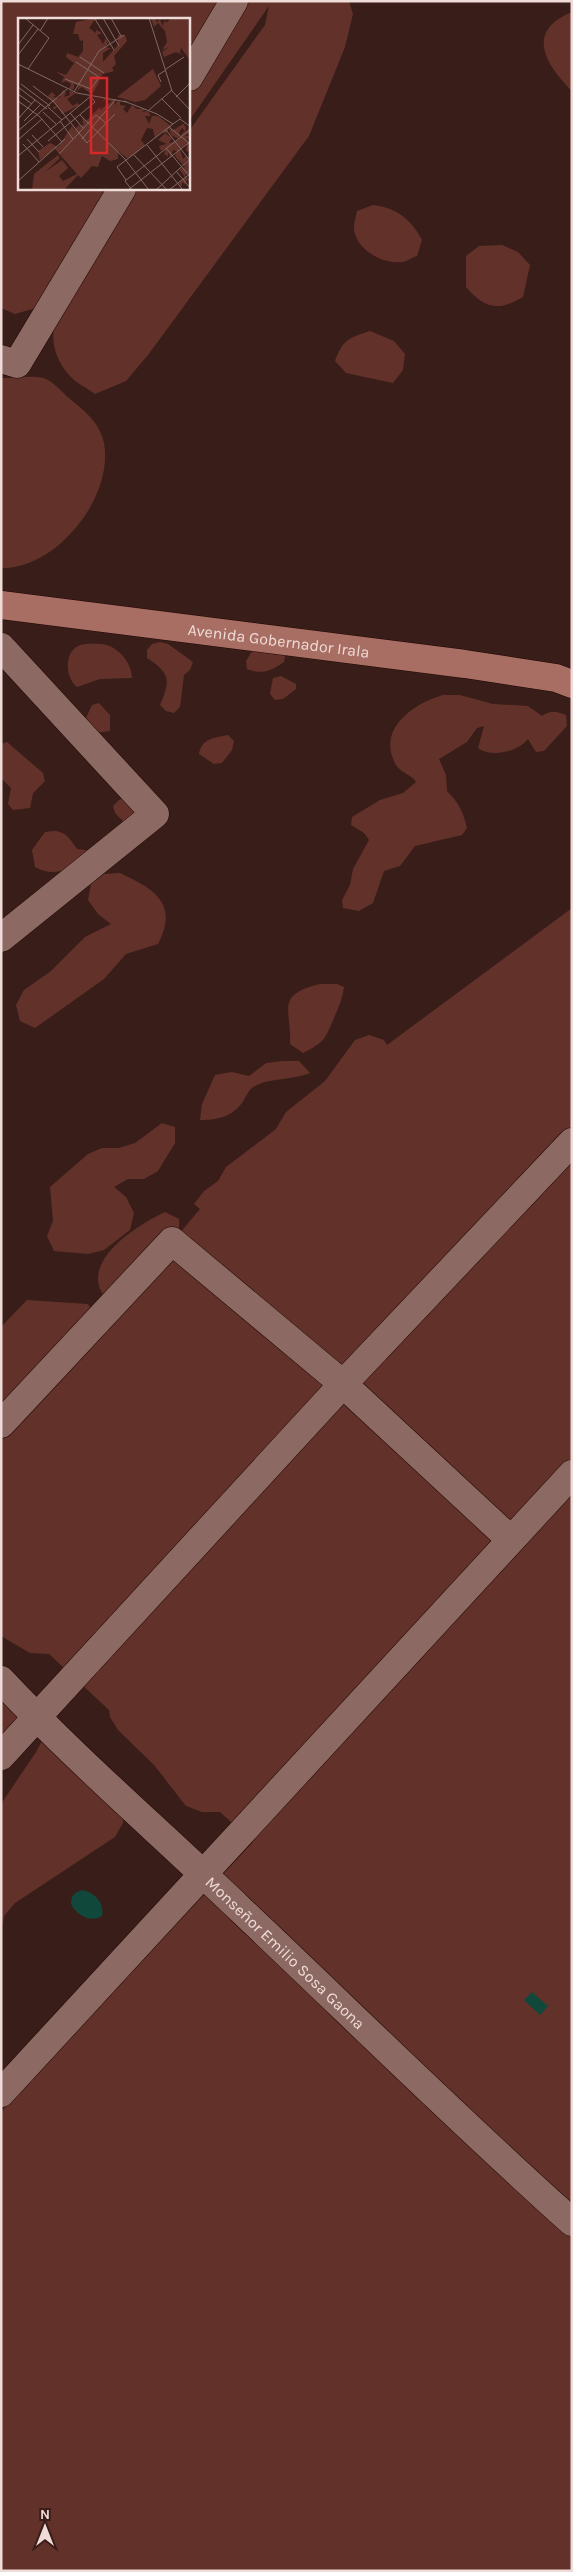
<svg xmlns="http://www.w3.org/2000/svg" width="573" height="2572" viewBox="0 0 573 2572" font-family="Karla,sans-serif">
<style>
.green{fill:#62322a;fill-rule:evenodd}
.water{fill:#10483b}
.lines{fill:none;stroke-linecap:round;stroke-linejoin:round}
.minor-casing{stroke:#1f0603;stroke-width:29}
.major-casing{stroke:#1f0603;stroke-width:29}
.minor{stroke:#8c6962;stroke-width:28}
.major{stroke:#a86e64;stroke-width:28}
.labels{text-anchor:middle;stroke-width:5;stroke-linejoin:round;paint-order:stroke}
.street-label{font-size:16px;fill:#efdbd7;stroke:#391d18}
.inset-road{fill:none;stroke:#826964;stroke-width:1}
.view{fill:#d62828;fill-opacity:0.15;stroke:#d62828;stroke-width:2.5}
.inset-edge{fill:none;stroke:#efdbd7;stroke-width:2.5}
</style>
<rect width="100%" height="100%" fill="#391d18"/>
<path class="green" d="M 1,1 L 349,1 L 353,14 L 345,47 L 309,136 L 148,355 L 126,381 L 95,394 C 87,388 76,383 70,376 C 48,352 50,326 63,300 L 15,314 L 1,308 ZM 269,6 L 265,25 L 189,131 L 189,189 L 19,189 L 19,19 L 189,19 L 189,121 Z
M 572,12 L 572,91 C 545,64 525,31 572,12 Z
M 373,205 C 397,208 411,219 422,240 L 417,256 C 413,257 407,261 403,262 C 382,265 353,248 354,226 C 354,222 356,216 357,211 Z
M 502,245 L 518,252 L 530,265 L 523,297 C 498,312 484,308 466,287 L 466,256 L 479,246 Z
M 370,331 L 394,341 L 405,354 L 403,370 L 393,383 L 346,373 L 335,361 C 343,339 349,338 370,331 Z
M 1,378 C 14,378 31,375 43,378 C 52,380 63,393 70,399 C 85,411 100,423 104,443 C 114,497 56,570 1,568 Z
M 259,640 L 286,651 L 284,662 C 271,671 262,675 247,669 L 246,661 Z
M 160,642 L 168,644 L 193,662 L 190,670 L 184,675 L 180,707 L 174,713 L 166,711 L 160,705 C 171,680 170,673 147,658 L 147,650 L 152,644 Z
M 102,644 C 118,646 132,663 132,678 L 100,679 L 77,687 C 66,679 63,654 78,646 C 84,643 95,644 102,644 Z
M 281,676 L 296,684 L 296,689 L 283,699 L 275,700 L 270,694 L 273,678 Z
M 443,695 L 460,695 L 493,704 L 528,706 L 542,716 C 551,710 556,711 566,715 L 567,726 L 544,751 L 536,752 L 528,739 C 518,752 491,758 478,748 L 484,726 L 477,728 L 467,742 L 439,759 L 446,775 L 447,791 C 459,803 463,812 467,828 L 462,835 L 415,846 L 400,866 L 384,871 L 373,903 L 359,911 L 343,908 L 342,900 L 350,885 L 353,869 L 369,840 L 364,833 L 351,825 L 352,817 L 380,800 L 403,793 L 416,782 C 411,774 401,773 396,765 C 376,730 412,704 443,695 Z
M 99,703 L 110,715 L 110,731 L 94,733 L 85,720 L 92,705 Z
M 228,735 L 234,741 L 232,750 L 222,763 L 214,764 L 199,754 C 202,738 214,738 228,735 Z
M 7,742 L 43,773 L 45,781 L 33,793 L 30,808 L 13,810 L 8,804 L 11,788 L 1,778 L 1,744 Z
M 144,790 L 152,790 L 157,797 L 127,825 L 115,813 L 113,806 L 119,800 Z
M 53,831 C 66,831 70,839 77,849 L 93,851 C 75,865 58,880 35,867 L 32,850 L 45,832 Z
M 120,873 C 154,889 179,903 158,944 L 126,954 L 104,979 L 35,1028 L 20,1021 L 16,1005 L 24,990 L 51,971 L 85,937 L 111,924 L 98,914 L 88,900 L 91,884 L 104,874 Z
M 572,908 L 572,2571 L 1,2571 L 1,2112 L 253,1842 L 220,1812 L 202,1812 L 186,1806 L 154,1765 L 118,1730 L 110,1717 L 109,1710 L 49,1654 L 30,1653 L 1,1636 L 1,1439 L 27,1409 L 1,1427 L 1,1327 L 27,1300 L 88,1304 L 97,1318 L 104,1296 C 79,1261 139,1224 165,1212 L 179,1219 L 179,1234 L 200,1209 L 194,1204 L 204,1191 L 218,1181 L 226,1167 L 276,1129 L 286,1112 L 325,1081 L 355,1040 L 369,1035 L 384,1040 L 387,1045 Z
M 320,984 L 337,984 L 344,987 C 342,1000 339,1006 334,1018 C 325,1039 325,1042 303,1053 L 290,1044 C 292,1010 274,995 320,984 Z
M 283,1061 L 299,1061 L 310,1073 C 290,1081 270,1077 253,1087 C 248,1091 246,1097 242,1103 C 231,1117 218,1120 200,1120 L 202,1104 L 215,1075 L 232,1072 L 249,1076 L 266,1063 Z
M 162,1123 L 175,1127 L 175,1143 L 158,1171 L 144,1179 L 128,1179 L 114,1187 L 126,1197 L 134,1213 L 130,1230 L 104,1250 L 88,1254 L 54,1251 L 47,1236 L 53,1221 L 50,1187 L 88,1154 L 102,1148 L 119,1148 L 135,1143 Z
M 1,1681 L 34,1718 L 1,1760 Z
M 45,1735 L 124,1789 L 123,1823 L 115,1837 L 15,1903 L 4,1916 L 1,1933 L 1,1804 L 36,1752 Z"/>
<path class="water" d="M 82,1890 C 94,1892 105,1903 102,1916 C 92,1923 77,1916 71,1904 C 71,1895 74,1893 82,1890 Z
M 532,1992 L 548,2006 L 540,2015 L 524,2000 Z"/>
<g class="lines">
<g class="minor-casing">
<g id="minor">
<path d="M 189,77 L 234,1"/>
<path d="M 1,359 L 17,364 L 122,189"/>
<path d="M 1,647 L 155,814 L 1,938"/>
<path d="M 1,1424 L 172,1241 L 343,1384 L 510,1539"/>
<path id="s1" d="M 1,1680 C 77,1761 161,1833 241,1910 C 351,2014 459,2121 572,2222"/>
<path d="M 1,1756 L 343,1384 L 572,1142"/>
<path d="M 1,2093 L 572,1474"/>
</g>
</g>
<g class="major-casing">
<g id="major">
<path id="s2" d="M 1,605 L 465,664 L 556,678 L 572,684"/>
</g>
</g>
<use href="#minor" class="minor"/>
<use href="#major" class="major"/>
</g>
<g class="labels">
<g class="street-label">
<text dy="6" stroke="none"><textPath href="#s2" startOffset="280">Avenida Gobernador Irala</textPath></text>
<text dy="6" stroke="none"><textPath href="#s1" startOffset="394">Monseñor Emilio Sosa Gaona</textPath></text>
</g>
</g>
<g transform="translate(18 18)">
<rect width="172" height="172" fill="#391d18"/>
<path d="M 78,0 L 71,10 L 78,15 L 78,12 L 84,15 L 79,17 L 85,26 L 88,20 L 90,25 L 87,29 L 93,30 L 85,35 L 85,44 L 100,27 L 100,17 L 107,17 L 109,23 L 96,38 L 98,46 L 94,50 L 96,53 L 85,56 L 74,77 L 64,69 L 59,73 L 61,68 L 56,66 L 56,71 L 51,71 L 53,66 L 48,63 L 43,65 L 46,59 L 37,53 L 48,57 L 56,45 L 48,39 L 49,35 L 60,39 L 65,33 L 65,22 L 62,23 L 60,16 L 55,16 L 58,4 ZM 133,0 L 138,0 L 138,4 L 142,2 L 139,0 L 145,0 L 142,2 L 145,8 L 147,1 L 148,5 L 153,0 L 172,0 L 172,42 L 163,30 L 162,35 L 167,38 L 158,34 L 146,39 L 144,34 L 151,29 L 144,32 L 149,24 L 147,13 L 140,5 L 136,9 ZM 135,51 L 143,68 L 127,82 L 117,84 L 99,79 ZM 45,72 L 48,74 L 46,79 L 52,77 L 51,73 L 58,75 L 49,81 L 55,88 L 59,85 L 62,87 L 44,96 L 40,88 L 36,92 L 35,89 L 39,88 L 30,78 L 34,74 L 38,78 L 34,79 L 41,80 ZM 86,81 L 96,82 L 98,88 L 98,84 L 102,83 L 102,87 L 108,88 L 105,91 L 109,95 L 114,87 L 119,91 L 127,91 L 124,94 L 130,93 L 133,98 L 127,98 L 131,106 L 134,98 L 140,98 L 153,108 L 148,115 L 143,114 L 137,120 L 135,111 L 129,110 L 123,122 L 127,127 L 117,136 L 109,140 L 100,133 L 100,141 L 92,143 L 84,138 L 80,149 L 74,148 L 63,160 L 60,157 L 46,172 L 14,172 L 16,156 L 40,137 L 42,140 L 27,154 L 44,142 L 50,150 L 41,158 L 45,163 L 59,156 L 37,131 L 22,142 L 20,133 L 32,125 L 40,129 L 54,108 L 57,112 L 63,103 L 61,108 L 65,107 L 64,98 L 68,103 L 82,89 L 82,92 L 94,83 L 86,82 L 83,87 ZM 167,105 L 166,108 L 171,110 L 168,109 L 167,113 L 164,110 L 161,115 L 162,120 L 164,115 L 172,110 L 172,115 L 167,117 L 172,119 L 172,123 L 170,120 L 168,122 L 172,126 L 171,129 L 172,130 L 172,138 L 172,134 L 168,133 L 169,125 L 162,131 L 165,141 L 168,138 L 170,141 L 165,147 L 172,141 L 170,150 L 172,154 L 167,157 L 172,163 L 169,162 L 167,167 L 165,164 L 163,169 L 161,165 L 167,159 L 161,151 L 167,149 L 157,138 L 159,133 L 155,132 L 153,140 L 150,134 L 150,139 L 147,136 L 145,140 L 148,130 L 143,133 L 141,128 L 149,126 L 140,122 L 147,115 L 154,120 L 151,125 L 159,123 L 161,121 L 153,117 L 151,110 L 155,112 Z" fill="#62322a"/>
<path class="inset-road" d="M 7,0 L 31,20 L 10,51M 85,0 L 101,28M 93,0 L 103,18M 131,0 L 154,73 L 173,93M 77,1 L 96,32M 22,13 L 30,0M 0,27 L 15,7M 0,37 L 20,11M 62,39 L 86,55M 0,46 L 59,75 L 109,84M 148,51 L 166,39M 47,61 L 73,71 L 81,59 L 58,44M 143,64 L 140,57 L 148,52M 3,66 L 32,88M 15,68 L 36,84 L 69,125 L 97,96M 0,69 L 29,91M 56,74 L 81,33 L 106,17M 0,76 L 14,86M 158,79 L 173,64M 144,81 L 163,100M 0,83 L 21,98 L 44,124M 106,83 L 139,96 L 155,106 L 162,101 L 173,109M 30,89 L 44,102M 131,92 L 154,72M 25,94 L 38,106M 52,95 L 65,110M 62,97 L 106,140 L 131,172M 0,101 L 17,82M 6,103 L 23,86M 42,103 L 55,121M 151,109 L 171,125M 148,112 L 173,144M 0,113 L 49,71M 14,117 L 25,129M 1,121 L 24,101M 9,121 L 21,134M 64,121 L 98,81M 30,123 L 77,84 L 72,78M 5,126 L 21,144M 129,127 L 165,172M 148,130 L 173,160M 41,136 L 78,97 L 88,105M 116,137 L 149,172M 0,138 L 73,78M 158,153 L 173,171M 108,162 L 99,149 L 155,106M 0,163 L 47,121M 110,172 L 173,123M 114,172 L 107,163 L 173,111M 138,172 L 173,140M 151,172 L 173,155"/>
<path class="view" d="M 73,60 L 89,60 L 89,135 L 73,135 Z"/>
<rect width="172" height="172" class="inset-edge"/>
</g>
<rect width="573" height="2572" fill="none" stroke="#efdbd7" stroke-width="5"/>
<g transform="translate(45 2527)" stroke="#391d18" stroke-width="4" paint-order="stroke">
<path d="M0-4L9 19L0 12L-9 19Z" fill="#efdbd7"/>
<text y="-8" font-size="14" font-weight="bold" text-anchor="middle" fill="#efdbd7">N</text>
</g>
</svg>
